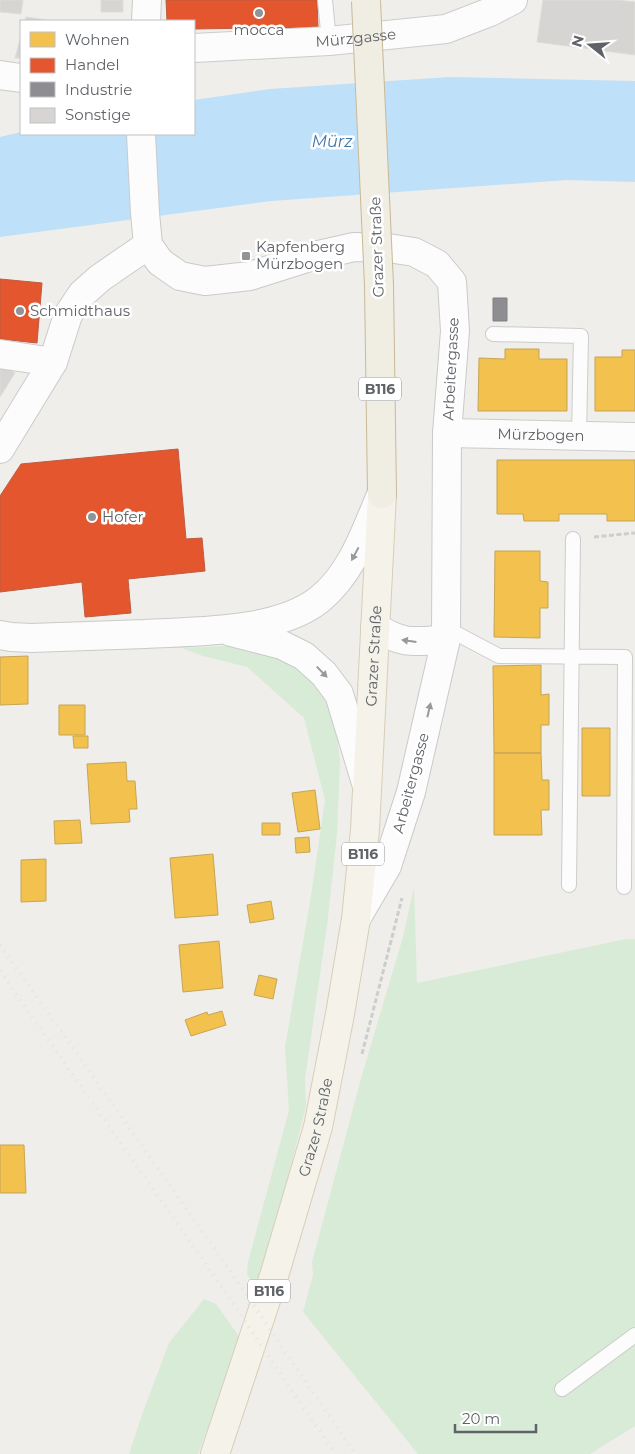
<svg xmlns="http://www.w3.org/2000/svg" width="635" height="1454" viewBox="0 0 635 1454" font-family="Montserrat,sans-serif">
<style>
.green{fill:#d8ebd6}
.water{fill:#bfe0f9}
.homes{fill:#f2c14e;stroke:#c6a556}
.shops{fill:#e4572e;stroke:#bc5b3f}
.industry{fill:#8d8d92;stroke:#7f8085}
.building{fill:#d6d5d3;stroke:#deddd9}
.lines{fill:none;stroke-linecap:round;stroke-linejoin:round}
.lane-casing{stroke:#cbcccc;stroke-width:16}
.street-casing{stroke:#cbcccc;stroke-width:30}
.secondary-casing{stroke:#cacacb;stroke-width:30}
.primary-casing{stroke:#d7ceb8;stroke-width:30}
.highway-casing{stroke:#c8b996;stroke-width:30}
.path{stroke:#cacfcc;stroke-width:3;stroke-dasharray:5 2.5;stroke-linecap:butt}
.lane{stroke:#fdfcfc;stroke-width:14}
.street{stroke:#fdfcfc;stroke-width:28}
.secondary{stroke:#fdfcfc;stroke-width:28}
.primary{stroke:#f4f2e9;stroke-width:28}
.highway{stroke:#f0ede3;stroke-width:28}
.rail{stroke:#e4e4e4;stroke-width:4;stroke-dasharray:1 6;stroke-linecap:butt}
.highway-bridge-casing{stroke:#c8b996;stroke-width:30;stroke-linecap:butt}
.highway-bridge{stroke:#f0ede3;stroke-width:28}
.oneway{fill:#96999c}
.poi-dot{fill:#919496;stroke:#fff;stroke-width:2}
.labels{text-anchor:middle;stroke-width:5;stroke-linejoin:round;paint-order:stroke}
.shield{fill:#fff;stroke:#8f9295;stroke-width:1}
.shield-label{font-size:14px;font-weight:bold;fill:#5f6368}
.poi-label{font-size:15px;fill:#5f6368;stroke:#fff;text-anchor:start}
.street-label{font-size:15px;fill:#5f6368;stroke:#fff}
.water-label{font-size:16px;font-style:italic;fill:#4174aa;stroke:#fff}
</style>
<rect width="100%" height="100%" fill="#efeeea"/>
<path class="green" d="M 246,645 L 273,653 L 304,672 L 323,697 L 335,720 L 340,761 L 337,834 L 327,926 L 305,1079 L 306,1106 L 279,1213 L 257,1289 L 247,1274 L 248,1262 L 289,1110 L 285,1047 L 311,896 L 325,800 L 304,718 L 247,667 L 203,656 L 182,648 Z
M 414,887 L 417,983 L 626,939 L 635,939 L 635,1426 L 590,1454 L 418,1454 L 303,1312 L 313,1275 L 312,1262 L 362,1075 L 403,937 Z
M 204,1299 L 216,1304 L 241,1339 L 198,1454 L 129,1454 L 144,1409 L 169,1343 Z"/>
<path class="water" d="M 450,77 L 635,81 L 635,182 L 568,180 L 271,201 L 0,237 L 0,137 L 21,132 L 21,134 L 194,134 L 194,100 L 270,89 Z"/>
<path class="homes" d="M 505,349 L 539,349 L 539,359 L 567,359 L 567,411 L 478,411 L 479,358 L 505,359 Z
M 622,350 L 635,350 L 635,411 L 595,411 L 595,357 L 622,357 Z
M 497,460 L 635,460 L 635,521 L 607,521 L 607,514 L 559,514 L 559,521 L 524,521 L 523,514 L 497,514 Z
M 495,551 L 540,551 L 540,581 L 548,582 L 548,608 L 540,608 L 540,638 L 494,637 Z
M 28,656 L 28,704 L 0,705 L 0,657 Z
M 541,665 L 541,695 L 549,694 L 549,725 L 541,725 L 541,753 L 494,753 L 493,666 Z
M 59,705 L 85,705 L 85,735 L 59,735 Z
M 582,728 L 610,728 L 610,796 L 582,796 Z
M 73,736 L 88,736 L 88,748 L 74,748 Z
M 494,753 L 541,753 L 542,780 L 549,780 L 549,810 L 541,810 L 542,835 L 494,835 Z
M 126,762 L 127,781 L 135,781 L 137,809 L 129,809 L 130,822 L 91,824 L 87,764 Z
M 315,790 L 320,829 L 298,832 L 292,793 Z
M 80,820 L 82,843 L 55,844 L 54,821 Z
M 262,823 L 280,823 L 280,835 L 262,835 Z
M 309,837 L 310,852 L 296,853 L 295,838 Z
M 213,854 L 218,915 L 175,918 L 170,858 Z
M 46,859 L 46,901 L 21,902 L 21,860 Z
M 271,901 L 274,919 L 250,923 L 247,905 Z
M 219,941 L 223,988 L 183,992 L 179,945 Z
M 259,975 L 277,979 L 273,999 L 254,995 Z
M 222,1011 L 226,1025 L 191,1036 L 185,1020 L 207,1012 L 208,1015 Z
M 0,1145 L 24,1145 L 26,1193 L 0,1193 Z"/>
<path class="shops" d="M 166,0 L 317,0 L 318,27 L 194,29 L 194,21 L 167,21 Z
M 0,279 L 42,283 L 37,343 L 0,339 Z
M 178,449 L 186,539 L 202,538 L 205,571 L 128,579 L 131,613 L 85,617 L 82,582 L 0,592 L 0,496 L 21,464 Z"/>
<path class="industry" d="M 493,298 L 507,298 L 507,321 L 493,321 Z"/>
<path class="building" d="M 0,0 L 23,0 L 21,14 L 0,12 Z
M 101,0 L 123,0 L 123,12 L 101,12 Z
M 543,0 L 618,0 L 635,2 L 635,55 L 537,42 Z
M 26,17 L 53,21 L 25,21 Z
M 21,36 L 21,58 L 15,58 Z
M 0,364 L 15,373 L 0,397 Z"/>
<g class="lines">
<g class="lane-casing">
<path id="lane" d="M 325,0 L 329,41
M 493,334 L 581,336 L 579,436
M 446,628 L 499,656 L 625,657 L 624,887
M 569,885 L 573,539
M 562,1389 L 635,1335"/>
</g>
<g class="street-casing">
<g id="street">
<path id="s1" d="M 194,48 L 329,41 L 446,29 L 490,12 L 513,0"/>
<path d="M 0,354 L 53,362"/>
<path id="s2" d="M 447,433 L 635,437"/>
</g>
</g>
<g class="secondary-casing">
<path id="secondary" d="M 146,21 L 147,0
M 0,75 L 21,78
M 141,134 L 145,213 L 148,245 L 160,262 L 180,276 L 205,281 L 250,276 L 310,257 L 354,247 L 388,248 L 414,252 L 437,264 L 452,282 L 455,331 L 447,433 L 446,639 L 411,792 L 398,832 L 387,866 L 356,919
M 0,449 L 53,362 L 68,315 L 82,294 L 100,278 L 148,245
M 375,627 C 404,645 413,642 446,639
M 231,632 L 282,645 L 304,656 L 324,674 L 339,694 L 366,783
M 0,635 L 11,637 L 31,638 C 69,637 107,635 145,634 C 197,631 278,633 320,599 C 352,573 365,532 381,495"/>
</g>
<g class="primary-casing">
<g id="primary">
<path id="s3" d="M 215,1454 L 274,1276 L 318,1127 L 340,1014 L 356,919 L 365,830 L 382,494"/>
</g>
</g>
<g class="highway-casing">
<path id="highway" d="M 379,285 L 382,494"/>
</g>
<path class="path" d="M 594,537 L 635,533
M 362,1054 L 402,898"/>
<use href="#lane" class="lane"/>
<use href="#street" class="street"/>
<use href="#secondary" class="secondary"/>
<use href="#primary" class="primary"/>
<use href="#highway" class="highway"/>
<path class="rail" d="M 0,945 L 231,1272 L 355,1454
M 0,971 L 223,1289 L 335,1454"/>
<g class="highway-bridge-casing">
<path id="highway-bridge" d="M 366,1 L 379,285"/>
</g>
<use href="#highway-bridge" class="highway-bridge"/>
</g>
<defs><path id="oneway-solid" d="M-6-.8H1V-3.2L6.5 0L1 3.2V.8H-6Z" transform="scale(1.25)"/></defs>
<g class="oneway">
<use href="#oneway-solid" transform="translate(355 554) rotate(118)"/>
<use href="#oneway-solid" transform="translate(409 641) rotate(-172)"/>
<use href="#oneway-solid" transform="translate(322 672) rotate(46)"/>
<use href="#oneway-solid" transform="translate(429 710) rotate(-77)"/>
</g>
<g class="poi-dot">
<circle cx="259" cy="13" r="5"/>
<rect x="241" y="251" width="10" height="10" rx="2.5"/>
<circle cx="20" cy="311" r="5"/>
<circle cx="92" cy="517" r="5"/>
</g>
<g class="labels">
<g class="shield">
<rect x="359" y="377.5" width="42" height="23" rx="4"/>
<rect x="342" y="842.5" width="42" height="23" rx="4"/>
<rect x="248" y="1279.5" width="42" height="23" rx="4"/>
</g>
<g class="shield-label">
<text x="380" y="394">B116</text>
<text x="363" y="859">B116</text>
<text x="269" y="1296">B116</text>
</g>
<g class="poi-label">
<text x="259" y="35" text-anchor="middle">mocca</text>
<text x="256" y="252">Kapfenberg<tspan x="256" dy="17">Mürzbogen</tspan></text>
<text x="30" y="316">Schmidthaus</text>
<text x="102" y="522">Hofer</text>
</g>
<g class="street-label">
<text dy="5" stroke="none"><textPath href="#s1" startOffset="162">Mürzgasse</textPath></text>
<text transform="translate(377 247) rotate(-92)" y="5">Grazer Straße</text>
<text transform="translate(451 369) rotate(-87)" y="5">Arbeitergasse</text>
<text dy="5" stroke="none"><textPath href="#s2" startOffset="94">Mürzbogen</textPath></text>
<text dy="5" stroke="none"><textPath href="#s3" startOffset="818">Grazer Straße</textPath></text>
<text transform="translate(411 783) rotate(-75)" y="5">Arbeitergasse</text>
<text dy="5" stroke="none"><textPath href="#s3" startOffset="342">Grazer Straße</textPath></text>
</g>
<g class="water-label">
<text x="332" y="147">Mürz</text>
</g>
</g>
<rect x="20" y="20" width="175" height="115" fill="#ffffff" stroke="#bfc1c3"/>
<rect x="30" y="32" width="25" height="15" fill="#f2c14e" stroke="#bfc1c3"/>
<text x="65" y="45" font-size="15" fill="#5f6368">Wohnen</text>
<rect x="30" y="58" width="25" height="15" fill="#e4572e" stroke="#bfc1c3"/>
<text x="65" y="70" font-size="15" fill="#5f6368">Handel</text>
<rect x="30" y="82" width="25" height="15" fill="#8d8d92" stroke="#bfc1c3"/>
<text x="65" y="95" font-size="15" fill="#5f6368">Industrie</text>
<rect x="30" y="108" width="25" height="15" fill="#d6d5d3" stroke="#bfc1c3"/>
<text x="65" y="120" font-size="15" fill="#5f6368">Sonstige</text>
<g transform="translate(590 45) rotate(287)" stroke="#ffffff" stroke-width="4" paint-order="stroke">
<path d="M0-4L9 19L0 12L-9 19Z" fill="#5f6368"/>
<text y="-8" font-size="14" font-weight="bold" text-anchor="middle" fill="#5f6368">N</text>
</g>
<path d="M455 1424v8h81v-8" fill="none" stroke="#5f6368" stroke-width="2.5"/>
<text x="462" y="1424" font-size="15" fill="#5f6368" stroke="#ffffff" stroke-width="4" paint-order="stroke">20 m</text>
</svg>
